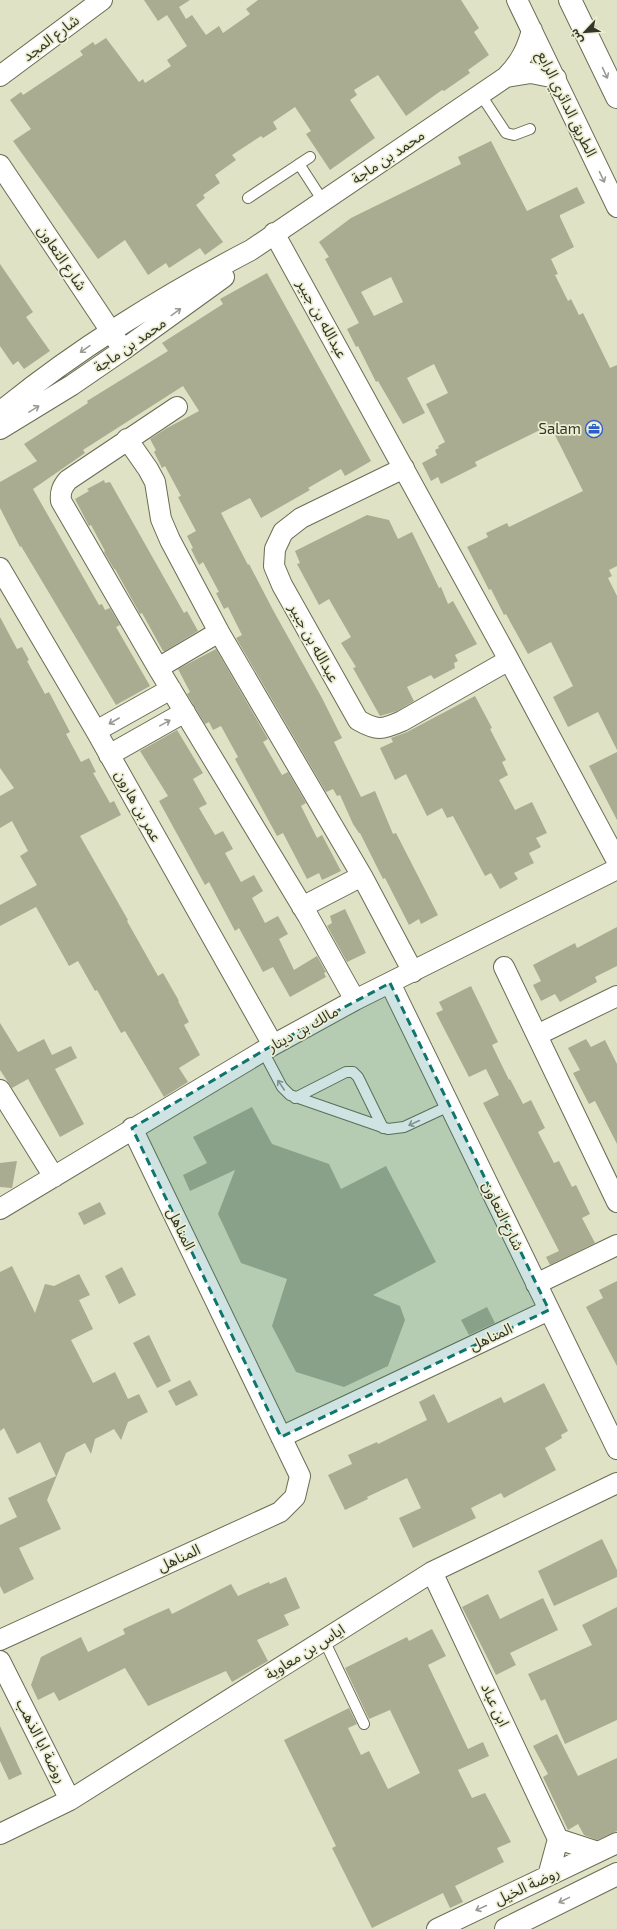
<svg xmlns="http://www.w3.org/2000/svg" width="617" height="1929" viewBox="0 0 617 1929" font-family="'Exo 2','Noto Sans Arabic',sans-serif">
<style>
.building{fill:#a9ac90;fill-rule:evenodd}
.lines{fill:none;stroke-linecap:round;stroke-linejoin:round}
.service-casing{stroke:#6a6d53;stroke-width:12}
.minor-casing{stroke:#6a6d53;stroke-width:22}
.primary-casing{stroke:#6a6d53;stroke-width:24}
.service{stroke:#fff;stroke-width:10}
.minor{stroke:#fff;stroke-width:20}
.primary{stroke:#fff;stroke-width:22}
.oneway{stroke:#9a9a95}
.marked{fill:#0f766e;fill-opacity:0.2;stroke:#0f766e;stroke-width:3;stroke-dasharray:8 5;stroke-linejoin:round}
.labels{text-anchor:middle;stroke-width:3.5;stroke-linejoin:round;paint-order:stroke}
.street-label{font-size:15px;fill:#35362b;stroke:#ecefd2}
.poi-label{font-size:15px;fill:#35362b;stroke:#ecefd2;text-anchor:end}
</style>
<rect width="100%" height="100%" fill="#dfe2c5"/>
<path class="building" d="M 144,0 L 190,0 L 179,7 L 186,19 L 192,15 L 206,35 L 219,26 L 223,33 L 250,14 L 246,9 L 258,0 L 461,0 L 479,28 L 474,32 L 489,55 L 468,70 L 470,73 L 444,91 L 442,90 L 406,116 L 378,75 L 354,90 L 357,95 L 350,100 L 375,138 L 330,170 L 306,134 L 311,131 L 295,107 L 273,122 L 277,129 L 263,138 L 261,136 L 232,155 L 236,160 L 215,175 L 220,183 L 203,195 L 205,198 L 196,205 L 223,242 L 205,255 L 200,248 L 169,268 L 166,263 L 148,275 L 125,240 L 98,259 L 13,141 L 31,129 L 10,100 L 21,92 L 23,95 L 83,55 L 80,51 L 93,42 L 95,45 L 106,38 L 139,82 L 143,79 L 145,83 L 171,66 L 167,60 L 187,46 L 167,15 L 158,21 Z
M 491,141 L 527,211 L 577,187 L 585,203 L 560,215 L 560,217 L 574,247 L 551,259 L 558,274 L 555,275 L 568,301 L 571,299 L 579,315 L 583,313 L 610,368 L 617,365 L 617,566 L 609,570 L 612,576 L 608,578 L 617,596 L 617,750 L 598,712 L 568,727 L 553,697 L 573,686 L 551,642 L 528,654 L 506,614 L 504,615 L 491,589 L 489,590 L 467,547 L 488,537 L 486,533 L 507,523 L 509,527 L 583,491 L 550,425 L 475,462 L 477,466 L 441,484 L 438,477 L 431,481 L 422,463 L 437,455 L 435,450 L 439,448 L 438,446 L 445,442 L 426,404 L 448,393 L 434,364 L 407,378 L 425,413 L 403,424 L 378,381 L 376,382 L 358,346 L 356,347 L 347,329 L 359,323 L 325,259 L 329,257 L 319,242 L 351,218 L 461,164 L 458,157 ZM 391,277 L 403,302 L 374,316 L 361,292 Z
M 0,264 L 33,312 L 26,317 L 50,351 L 24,369 L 18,361 L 13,365 L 0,346 Z
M 267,273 L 371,461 L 345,476 L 341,469 L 308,488 L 310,490 L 261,518 L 250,498 L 221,513 L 248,565 L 249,564 L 273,610 L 322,698 L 342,738 L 334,742 L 361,797 L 375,791 L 393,834 L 396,833 L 438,915 L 421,924 L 419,919 L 409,925 L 385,878 L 383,879 L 360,833 L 359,833 L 353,824 L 340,795 L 337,796 L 333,789 L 326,792 L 236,638 L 242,635 L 228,607 L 224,609 L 216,593 L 219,592 L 203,562 L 199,565 L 191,549 L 193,548 L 187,536 L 196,531 L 178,497 L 181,496 L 165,466 L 162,468 L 154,452 L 156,450 L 150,439 L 167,428 L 199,411 L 183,386 L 83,450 L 85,453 L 33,489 L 99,605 L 102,604 L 105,610 L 110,608 L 120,625 L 116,627 L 150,686 L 116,705 L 21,546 L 20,547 L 0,508 L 0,482 L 37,461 L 24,444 L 88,403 L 87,401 L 168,351 L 162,343 L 223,304 L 220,299 Z
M 104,480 L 105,483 L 110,482 L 184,613 L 187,611 L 198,631 L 165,651 L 163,651 L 142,613 L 140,614 L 115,569 L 114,569 L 104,552 L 105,551 L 91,525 L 89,526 L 75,499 L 89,491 L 87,489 Z
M 367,515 L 389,520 L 398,539 L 412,532 L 439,588 L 441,587 L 448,604 L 453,601 L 477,644 L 455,655 L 458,661 L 454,663 L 455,668 L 434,679 L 431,675 L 407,687 L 414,701 L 397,711 L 380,716 L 353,668 L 356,667 L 341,643 L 351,637 L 329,599 L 319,605 L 297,564 L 300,563 L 295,551 Z
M 0,617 L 17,649 L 22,647 L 29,660 L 27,661 L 45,694 L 49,692 L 70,732 L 66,734 L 81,762 L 89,758 L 96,772 L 93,773 L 110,803 L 114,801 L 121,815 L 80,836 L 128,920 L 127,921 L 158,976 L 163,973 L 179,1001 L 178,1001 L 189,1022 L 184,1025 L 200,1055 L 179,1068 L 188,1082 L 164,1097 L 125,1031 L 121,1033 L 97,990 L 95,991 L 78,961 L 69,966 L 36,907 L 0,926 L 0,905 L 37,885 L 20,856 L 28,851 L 12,821 L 0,828 L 0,796 L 14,788 L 0,768 Z
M 216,649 L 268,739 L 263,742 L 282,775 L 288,772 L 306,803 L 301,806 L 317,838 L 322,835 L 341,871 L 322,880 L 319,873 L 307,879 L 283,833 L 277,836 L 235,759 L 238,757 L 221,726 L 213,730 L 209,722 L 205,724 L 187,694 L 190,692 L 178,669 Z
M 475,696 L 492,728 L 490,729 L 506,760 L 502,762 L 508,775 L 499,780 L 515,810 L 532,802 L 547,833 L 536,838 L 541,847 L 529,853 L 534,863 L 514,873 L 518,879 L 500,889 L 491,873 L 485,876 L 453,816 L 447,818 L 442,808 L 427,816 L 406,774 L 395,780 L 380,748 L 393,742 L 391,738 L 407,732 Z
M 177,730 L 203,773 L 193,779 L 207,804 L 199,808 L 215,835 L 223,831 L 233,849 L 225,853 L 241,882 L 254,875 L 263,891 L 252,898 L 265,923 L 278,916 L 288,934 L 279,939 L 294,970 L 317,956 L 326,972 L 324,973 L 326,977 L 290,997 L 273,967 L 263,972 L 239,928 L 235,931 L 209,882 L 205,885 L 159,801 L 168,796 L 140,751 Z
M 617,752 L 617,820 L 589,766 Z
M 345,909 L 366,953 L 347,962 L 327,926 L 332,923 L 330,916 Z
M 617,927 L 617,966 L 595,977 L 597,982 L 560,1002 L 555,994 L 541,1001 L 533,985 L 541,981 L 533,965 L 575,943 L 577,948 Z
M 471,986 L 498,1042 L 492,1045 L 509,1080 L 510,1079 L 523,1104 L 531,1100 L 545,1128 L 538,1132 L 554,1163 L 559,1161 L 572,1187 L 576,1185 L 590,1214 L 582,1218 L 595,1243 L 550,1265 L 546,1257 L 559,1251 L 483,1103 L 499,1095 L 486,1069 L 469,1077 L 436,1013 L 443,1010 L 439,1002 Z
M 0,1023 L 18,1052 L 44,1039 L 52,1055 L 71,1046 L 77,1058 L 55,1069 L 84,1124 L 60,1137 L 28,1079 L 12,1088 L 0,1070 Z
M 586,1039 L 591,1047 L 605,1040 L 617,1064 L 617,1144 L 595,1101 L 589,1104 L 573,1073 L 580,1070 L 568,1048 Z
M 252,1107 L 272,1144 L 329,1164 L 341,1189 L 386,1166 L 436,1262 L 373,1295 L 400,1306 L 405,1320 L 388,1366 L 344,1387 L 296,1372 L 272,1326 L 287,1279 L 241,1263 L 218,1214 L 235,1170 L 190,1191 L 183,1175 L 207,1163 L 193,1137 Z
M 17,1161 L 12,1188 L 0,1187 L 0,1163 Z
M 100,1202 L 106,1214 L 84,1225 L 78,1213 Z
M 12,1266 L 35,1313 L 45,1284 L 54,1286 L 79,1274 L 90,1295 L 79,1300 L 93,1329 L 71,1340 L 93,1383 L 115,1372 L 128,1399 L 139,1394 L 148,1412 L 128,1422 L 121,1440 L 114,1429 L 95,1439 L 91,1454 L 85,1443 L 66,1453 L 47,1500 L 61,1529 L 19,1548 L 34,1579 L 4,1594 L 0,1586 L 0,1525 L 17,1517 L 8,1498 L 56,1476 L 40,1442 L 17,1454 L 4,1428 L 0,1431 L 0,1272 Z
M 122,1267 L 136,1295 L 119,1304 L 105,1276 Z
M 617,1281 L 617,1366 L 586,1307 L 603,1298 L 599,1290 Z
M 487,1307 L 495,1323 L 469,1335 L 461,1320 Z
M 149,1335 L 171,1381 L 157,1388 L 133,1343 Z
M 190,1380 L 198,1395 L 176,1406 L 168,1391 Z
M 544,1383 L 568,1431 L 561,1435 L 562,1438 L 545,1448 L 556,1470 L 504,1498 L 501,1493 L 471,1508 L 476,1518 L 413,1548 L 399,1518 L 421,1508 L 407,1478 L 367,1497 L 368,1499 L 345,1510 L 328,1475 L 352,1464 L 348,1455 L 377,1442 L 378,1444 L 427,1420 L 419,1402 L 434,1394 L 448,1423 L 501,1397 L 504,1403 Z
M 602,1539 L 617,1570 L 617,1577 L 554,1606 L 538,1571 Z
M 286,1577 L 300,1608 L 284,1615 L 289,1625 L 257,1640 L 268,1661 L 232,1682 L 226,1671 L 148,1706 L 125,1668 L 59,1701 L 54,1692 L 38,1700 L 31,1685 L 41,1657 L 81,1637 L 88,1652 L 125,1634 L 123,1629 L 151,1616 L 169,1608 L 172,1614 L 231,1584 L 238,1596 L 269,1582 L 270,1584 Z
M 488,1594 L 500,1619 L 543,1598 L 558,1630 L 510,1653 L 516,1665 L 496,1675 L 462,1607 Z
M 617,1607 L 617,1720 L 565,1744 L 545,1699 L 541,1701 L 528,1674 L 592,1645 L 582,1625 Z
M 432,1629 L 446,1656 L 428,1665 L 468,1749 L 483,1742 L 489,1756 L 458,1770 L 472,1798 L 485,1793 L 511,1842 L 497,1848 L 504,1862 L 455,1886 L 463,1902 L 450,1908 L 443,1893 L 372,1928 L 332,1848 L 336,1846 L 284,1740 L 349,1708 L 357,1724 L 348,1728 L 361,1755 L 369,1751 L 388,1789 L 420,1773 L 390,1710 L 369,1719 L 345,1668 L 407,1637 L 409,1641 Z
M 0,1726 L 22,1774 L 9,1780 L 0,1761 Z
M 557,1734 L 578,1776 L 617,1758 L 617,1831 L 597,1840 L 584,1835 L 578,1824 L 568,1830 L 543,1777 L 548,1774 L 533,1746 Z"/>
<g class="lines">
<g class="service-casing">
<path id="service" d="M 481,95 L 506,133 L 514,135 L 530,129
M 299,164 L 323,201
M 248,198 L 310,157
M 263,1051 L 282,1087 L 290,1095 L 388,1129 L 404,1127 L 449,1106
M 295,1098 L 346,1072 L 353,1072 L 358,1077 L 383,1128
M 324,1640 L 364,1724"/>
</g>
<g class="minor-casing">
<path id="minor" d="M 517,0 L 617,207
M 0,76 L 102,0
M 506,77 L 531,73 L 556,78
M 0,165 L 118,342
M 274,233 L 509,660 L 617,861
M 177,407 L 68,480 C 62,487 60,492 61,501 L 158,668 L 308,916 L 355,1000
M 0,412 C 74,351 166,294 251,250 L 506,77 C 520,63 527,49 532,30
M 0,429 L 72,385 L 123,350 L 224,277
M 127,439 L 148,469 L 155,482 L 161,519 L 170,540 L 219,632 L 362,876 L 413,972
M 404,468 L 301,518 L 283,532 L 275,549 L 274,566 L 282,585 L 358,720 C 377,731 382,730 402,721 L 509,660
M 0,568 L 96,731 L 273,1045
M 158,668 L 219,632
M 96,731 L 171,689
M 109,755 L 185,712
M 302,907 L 362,876
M 504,967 L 617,1202
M 390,983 L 617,1449
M 537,1035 L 617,996
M 0,1090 L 54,1177
M 0,1209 L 273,1045 L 355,1000 L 617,869
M 536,1284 L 617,1245
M 281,1437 L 549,1310
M 432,1572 L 558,1839 L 548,1876
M 0,1640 L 280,1512 L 295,1497 L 300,1476 L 132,1128
M 0,1661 L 70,1800
M 0,1834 L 70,1800 L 432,1572 L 617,1483
M 558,1839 L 598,1852
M 437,1929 L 617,1843"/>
</g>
<g class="primary-casing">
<path id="primary" d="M 570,0 L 617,97
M 506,1929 L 617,1874"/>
</g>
<use href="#service" class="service"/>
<use href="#minor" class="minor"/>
<use href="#primary" class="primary"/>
</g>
<defs><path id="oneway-shaft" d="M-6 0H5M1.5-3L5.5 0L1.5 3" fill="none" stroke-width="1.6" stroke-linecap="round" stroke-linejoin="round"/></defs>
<g class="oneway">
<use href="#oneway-shaft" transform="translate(605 73) rotate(65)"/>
<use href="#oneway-shaft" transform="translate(602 177) rotate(65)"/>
<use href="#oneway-shaft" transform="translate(176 312) rotate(-36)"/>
<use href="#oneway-shaft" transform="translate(85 349) rotate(145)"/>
<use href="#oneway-shaft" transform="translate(34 409) rotate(-31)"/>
<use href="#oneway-shaft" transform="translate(114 721) rotate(150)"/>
<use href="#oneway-shaft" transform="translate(165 723) rotate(-29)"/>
<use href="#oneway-shaft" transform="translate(281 1085) rotate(-124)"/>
<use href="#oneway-shaft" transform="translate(414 1123) rotate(155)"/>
<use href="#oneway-shaft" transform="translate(564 1900) rotate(154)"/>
<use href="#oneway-shaft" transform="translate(481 1908) rotate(155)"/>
</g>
<path class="marked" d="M 390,983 L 549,1310 L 281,1437 L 132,1128 L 273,1045 Z"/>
<defs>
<g id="office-ring" transform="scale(0.9)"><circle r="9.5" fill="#ecefd2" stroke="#2b5dcb" stroke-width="1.5"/><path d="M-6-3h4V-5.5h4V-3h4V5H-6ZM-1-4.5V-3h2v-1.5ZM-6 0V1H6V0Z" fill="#2b5dcb"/></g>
</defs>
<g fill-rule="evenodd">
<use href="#office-ring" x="594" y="429"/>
</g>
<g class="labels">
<g class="street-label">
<text transform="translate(51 38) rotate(-37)" y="5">شارع المجد</text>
<text transform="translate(567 104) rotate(64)" y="5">الطريق الدائري الرابع</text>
<text transform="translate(388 157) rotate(-34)" y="5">محمد بن ماجة</text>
<text transform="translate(62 258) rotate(56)" y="5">شارع التعاون</text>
<text transform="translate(322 319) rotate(61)" y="5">عبدالله بن جبير</text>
<text transform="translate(130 345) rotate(-35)" y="5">محمد بن ماجة</text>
<text transform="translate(314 643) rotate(61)" y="5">عبدالله بن جبير</text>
<text transform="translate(138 806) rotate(61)" y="5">عمر بن هارون</text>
<text transform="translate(303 1029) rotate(-29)" y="5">مالك بن دينار</text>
<text transform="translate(503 1216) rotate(64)" y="5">شارع التعاون</text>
<text transform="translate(181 1229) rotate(64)" y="5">المناهل</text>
<text transform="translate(491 1337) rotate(-25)" y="5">المناهل</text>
<text transform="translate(179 1558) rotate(-25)" y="5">المناهل</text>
<text transform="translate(305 1652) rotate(-32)" y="5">اياس بن معاوية</text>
<text transform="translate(495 1705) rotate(65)" y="5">ابن عباد</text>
<text transform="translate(41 1741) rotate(63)" y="5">روضة ابا الذهب</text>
<text transform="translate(527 1886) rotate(-25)" y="5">روضة الخيل</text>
</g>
<g class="poi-label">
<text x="581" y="434">Salam</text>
</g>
</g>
<g transform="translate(585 32) rotate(244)" stroke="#ecefd2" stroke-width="3" paint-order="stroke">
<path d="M0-3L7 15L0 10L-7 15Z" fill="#35362b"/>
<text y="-6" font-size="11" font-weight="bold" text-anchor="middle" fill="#35362b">ش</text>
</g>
</svg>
